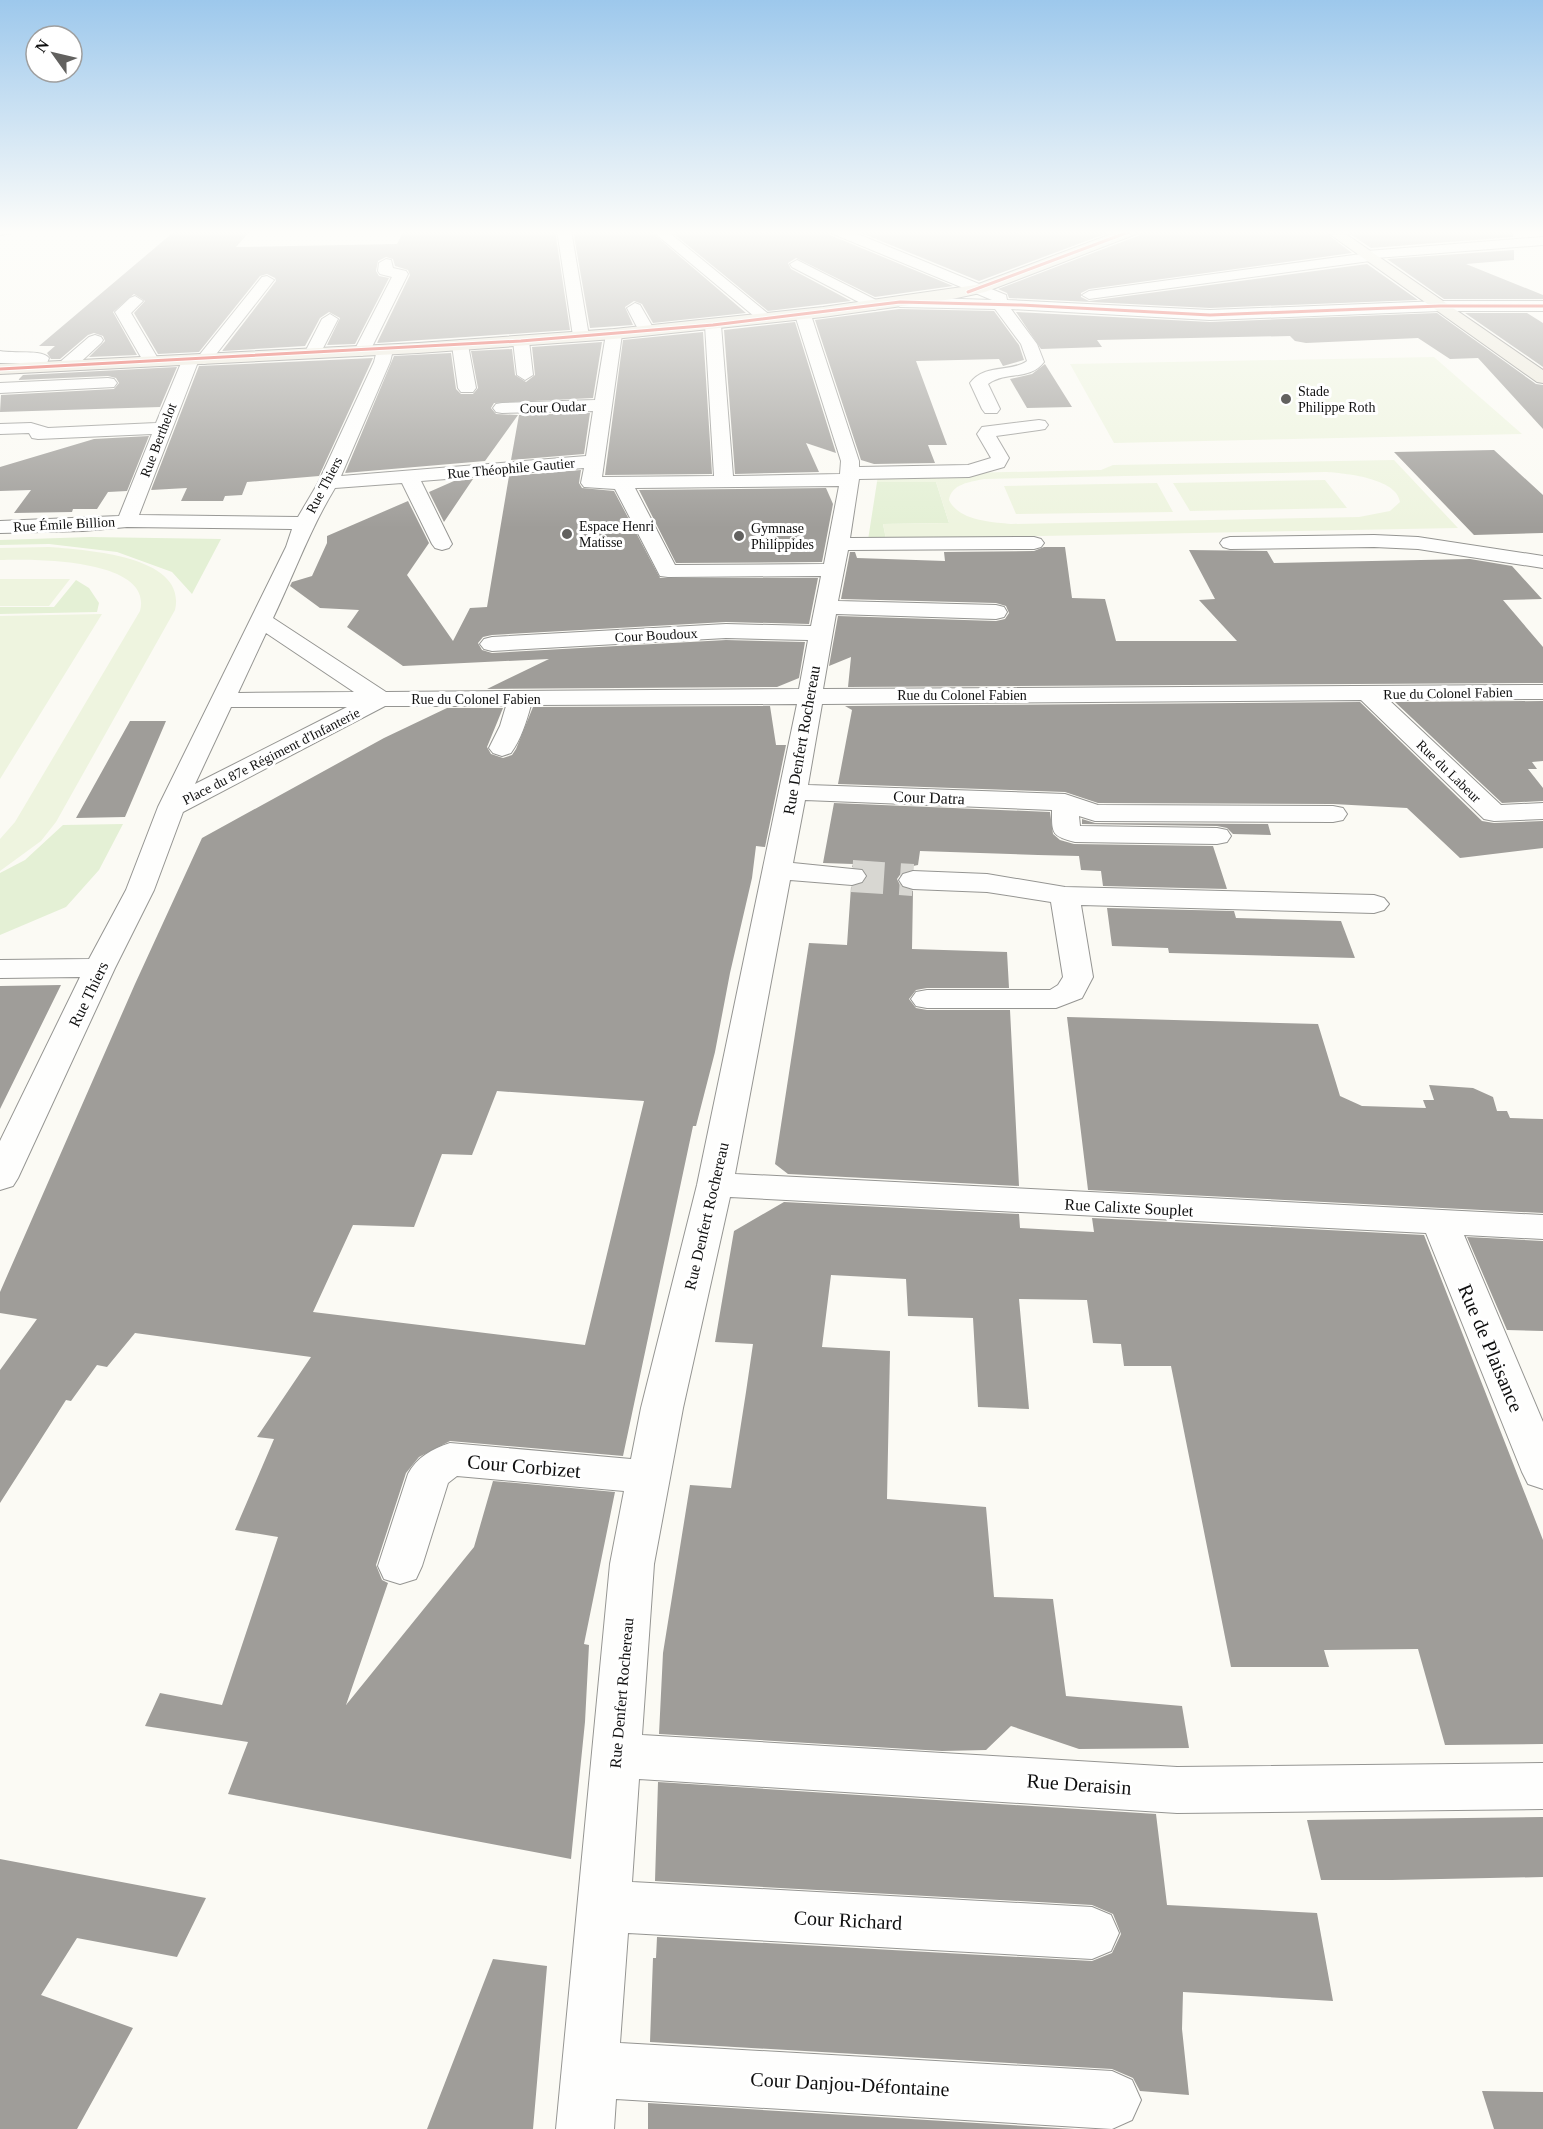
<svg xmlns="http://www.w3.org/2000/svg" width="1543" height="2129" viewBox="0 0 1543 2129" font-family="'Times New Roman',serif">
<style>
.green{fill:#e4f0d5}
.pitch{fill:#eef4df;fill-rule:evenodd}
.building{fill:#9f9d99;fill-rule:evenodd}
.lines{fill:none;stroke-linecap:round;stroke-linejoin:round}
.minor-tunnel{stroke:#d8d7d2;stroke-width:32;stroke-dasharray:32 16;stroke-linecap:butt}
.minor-casing{stroke:#959592;stroke-width:2}
.major-casing{stroke:#83827f;stroke-width:2}
.minor{fill:#fefefd;fill-rule:evenodd}
.major{fill:#ebe7da;fill-rule:evenodd}
.bus-1-casing{stroke:#fff;stroke-width:5}
.bus-1{stroke:#e44a41;stroke-width:3}
.poi-dot{fill:#62615f;stroke:#fff;stroke-width:2}
.labels{text-anchor:middle;stroke-width:6;stroke-linejoin:round;paint-order:stroke}
.far-poi-label{font-size:14px;fill:#0f0f0f;stroke:#fff;text-anchor:start}
.far-street-label{font-size:14px;fill:#0f0f0f;stroke:#fff}
.street-label{font-size:16px;fill:#0f0f0f;stroke:#fff}
.near-street-label{font-size:20px;fill:#0f0f0f;stroke:#fff}
</style>
<rect width="100%" height="100%" fill="#fbfaf4"/>
<path class="green" d="M 877,482 L 936,482 L 949,523 L 883,524 L 886,539 L 868,540 Z
M 90,537 L 221,539 L 192,594 L 172,572 L 117,552 L 49,544 L 0,545 L 0,540 Z
M 76,580 L 89,588 L 99,603 L 97,612 L 0,614 L 0,607 L 54,607 Z
M 123,824 L 99,870 L 66,907 L 0,935 L 0,873 L 25,860 L 63,825 Z"/>
<path class="pitch" d="M 1434,357 L 1522,434 L 1114,443 L 1070,364 Z
M 1394,460 L 1458,528 L 886,539 L 883,524 L 949,523 L 936,482 L 877,482 L 878,475 L 1101,470 L 1113,465 ZM 1325,472 C 1344,473 1397,478 1400,502 L 1390,511 L 1359,517 L 1011,524 C 992,522 959,521 949,500 C 951,484 970,482 984,479 Z
M 1325,480 L 1347,508 L 1190,511 L 1173,483 Z
M 1157,483 L 1173,512 L 1016,514 L 1004,486 Z
M 49,547 C 84,550 188,555 175,610 L 56,822 L 41,841 L 0,871 L 0,839 L 15,822 L 140,611 C 154,558 32,559 0,560 L 0,548 Z
M 0,579 L 70,579 L 49,606 L 0,606 Z
M 102,614 L 0,779 L 0,616 Z"/>
<path class="building" d="M 176,230 L 251,230 L 236,247 L 397,244 L 404,230 L 555,230 L 570,330 L 377,343 L 410,275 L 408,270 L 395,266 L 393,259 L 386,257 L 378,261 L 376,271 L 379,276 L 389,278 L 355,344 L 327,345 L 340,318 L 329,312 L 320,318 L 305,346 L 222,351 L 276,281 L 275,278 L 267,274 L 260,276 L 199,352 L 158,354 L 134,313 L 145,301 L 134,294 L 113,312 L 137,355 L 89,357 L 105,341 L 103,336 L 94,333 L 88,335 L 60,359 L 51,359 L 47,353 L 55,346 L 39,346 Z
M 573,230 L 649,230 L 746,313 L 653,323 L 642,304 L 634,301 L 625,307 L 633,325 L 590,328 Z
M 669,230 L 827,230 L 830,235 L 953,286 L 875,297 L 796,258 L 788,263 L 791,269 L 851,301 L 768,311 Z
M 854,230 L 1116,230 L 979,281 Z
M 1143,230 L 1322,230 L 1352,253 L 1089,289 L 1081,293 L 1081,297 L 1089,301 L 1367,264 L 1418,300 L 1210,308 L 1009,298 L 1007,293 L 998,289 L 1140,235 Z
M 1344,230 L 1513,230 L 1513,237 L 1371,248 Z
M 1514,250 L 1514,260 L 1466,264 L 1543,295 L 1543,299 L 1444,299 L 1387,259 Z
M 899,309 L 994,311 L 1019,345 L 1024,360 L 1003,366 L 999,359 L 916,361 L 947,445 L 928,445 L 935,463 L 874,464 L 861,460 L 815,320 Z
M 1016,312 L 1210,322 L 1437,313 L 1536,384 L 1543,385 L 1543,429 L 1478,358 L 1450,359 L 1418,338 L 1306,343 L 1295,341 L 1290,336 L 1097,340 L 1102,347 L 1041,349 Z
M 1465,313 L 1527,313 L 1543,323 L 1543,367 Z
M 795,322 L 836,453 L 806,443 L 819,472 L 735,474 L 724,330 Z
M 703,332 L 712,474 L 605,475 L 623,340 Z
M 602,342 L 593,398 L 494,403 L 491,408 L 496,414 L 518,415 L 485,461 L 345,473 L 394,356 L 451,353 L 456,389 L 461,394 L 473,394 L 478,388 L 471,351 L 512,349 L 515,375 L 526,382 L 535,375 L 532,347 Z
M 373,358 L 319,476 L 247,482 L 242,495 L 225,496 L 223,501 L 181,501 L 187,488 L 151,490 L 199,366 Z
M 1045,364 L 1072,407 L 1027,408 L 1010,379 L 1032,374 Z
M 177,367 L 160,407 L 0,412 L 1,395 L 114,389 L 119,383 L 116,378 L 108,376 L 18,380 L 23,375 Z
M 590,413 L 584,454 L 511,460 L 519,415 Z
M 149,436 L 127,491 L 108,492 L 97,509 L 73,509 L 72,512 L 14,513 L 31,490 L 0,491 L 0,467 L 94,439 Z
M 1494,450 L 1543,495 L 1543,533 L 1474,535 L 1394,452 Z
M 581,470 L 579,483 L 582,488 L 614,491 L 660,578 L 818,578 L 809,624 L 726,622 L 492,635 L 483,637 L 478,643 L 482,650 L 492,653 L 726,640 L 805,642 L 799,678 L 777,687 L 487,689 L 549,659 L 403,666 L 347,627 L 359,610 L 320,608 L 290,586 L 292,582 L 312,576 L 327,543 L 327,536 L 408,501 L 429,543 L 407,575 L 453,641 L 470,608 L 487,607 L 509,476 Z
M 473,479 L 444,522 L 429,492 L 454,481 Z
M 826,488 L 833,504 L 822,562 L 676,563 L 639,490 Z
M 1044,547 L 1065,547 L 1072,598 L 1105,599 L 1116,641 L 1237,641 L 1199,600 L 1215,599 L 1189,550 L 1267,551 L 1274,563 L 1470,559 L 1512,566 L 1542,599 L 1503,600 L 1543,647 L 1543,683 L 848,687 L 851,657 L 829,666 L 838,616 L 996,621 L 1005,619 L 1009,613 L 1006,606 L 996,603 L 841,599 L 850,552 L 855,552 L 857,558 L 945,561 L 944,552 L 1034,551 Z
M 1543,701 L 1543,761 L 1532,762 L 1537,769 L 1528,769 L 1543,788 L 1543,801 L 1502,803 L 1395,702 Z
M 1360,702 L 1482,821 L 1494,823 L 1543,821 L 1543,848 L 1460,858 L 1407,808 L 1333,804 L 1098,803 L 1065,792 L 838,784 L 852,710 L 845,706 Z
M 770,706 L 776,745 L 786,745 L 765,847 L 756,846 L 752,878 L 730,973 L 715,1052 L 696,1126 L 693,1126 L 623,1456 L 450,1441 L 419,1457 L 406,1473 L 376,1565 L 382,1580 L 388,1583 L 346,1705 L 474,1547 L 493,1481 L 615,1492 L 584,1644 L 589,1645 L 585,1722 L 571,1859 L 228,1794 L 248,1742 L 145,1726 L 160,1693 L 222,1705 L 278,1537 L 235,1530 L 274,1439 L 257,1437 L 311,1357 L 135,1333 L 107,1367 L 97,1365 L 71,1401 L 66,1400 L 0,1503 L 0,1370 L 37,1319 L 0,1313 L 0,1292 L 135,984 L 202,838 L 384,738 L 447,708 L 503,708 L 487,747 L 491,754 L 503,758 L 512,755 L 516,749 L 533,707 ZM 497,1091 L 644,1101 L 585,1345 L 313,1312 L 353,1225 L 414,1227 L 442,1154 L 472,1155 Z
M 130,721 L 166,721 L 125,817 L 76,818 Z
M 834,803 L 1050,812 L 1053,834 L 1060,840 L 1074,844 L 1213,846 L 1227,889 L 1103,886 L 1101,871 L 1081,870 L 1079,856 L 1038,855 L 920,851 L 918,865 L 913,866 L 913,869 L 902,872 L 897,879 L 901,887 L 913,891 L 912,949 L 1007,952 L 1009,988 L 927,988 L 916,990 L 909,999 L 916,1008 L 927,1010 L 1010,1010 L 1019,1186 L 788,1174 L 775,1164 L 809,943 L 847,945 L 851,887 L 863,884 L 868,877 L 864,869 L 852,867 L 853,864 L 823,863 Z
M 1082,819 L 1095,823 L 1268,824 L 1271,835 L 1233,834 L 1227,828 L 1217,826 L 1082,824 Z
M 1107,908 L 1234,911 L 1236,918 L 1341,921 L 1355,958 L 1169,953 L 1168,948 L 1112,946 Z
M 61,985 L 0,1109 L 0,986 Z
M 1067,1017 L 1318,1024 L 1340,1096 L 1362,1106 L 1426,1108 L 1423,1100 L 1434,1100 L 1429,1085 L 1473,1088 L 1493,1097 L 1497,1111 L 1507,1111 L 1510,1118 L 1543,1119 L 1543,1213 L 1088,1190 Z
M 784,1202 L 1019,1214 L 1020,1228 L 1094,1232 L 1092,1218 L 1424,1235 L 1543,1540 L 1543,1744 L 1445,1745 L 1418,1649 L 1324,1650 L 1329,1667 L 1231,1667 L 1171,1366 L 1124,1366 L 1121,1344 L 1093,1343 L 1087,1300 L 1019,1299 L 1029,1409 L 978,1407 L 973,1318 L 908,1316 L 906,1279 L 831,1275 L 822,1347 L 890,1351 L 887,1499 L 986,1507 L 994,1597 L 1053,1599 L 1066,1696 L 1182,1706 L 1189,1748 L 1079,1749 L 1011,1726 L 986,1750 L 942,1751 L 659,1734 L 663,1653 L 690,1485 L 731,1488 L 746,1392 L 753,1344 L 715,1342 L 734,1231 Z
M 1467,1237 L 1543,1241 L 1543,1331 L 1507,1330 Z
M 658,1782 L 1156,1814 L 1167,1905 L 1317,1913 L 1333,2001 L 1183,1992 L 1182,2029 L 1189,2095 L 1140,2091 L 1133,2078 L 1112,2069 L 650,2042 L 653,1958 L 656,1958 L 657,1937 L 1092,1961 L 1112,1953 L 1121,1934 L 1113,1914 L 1092,1905 L 655,1881 Z
M 1543,1817 L 1543,1877 L 1392,1880 L 1321,1880 L 1307,1820 Z
M 0,1859 L 206,1898 L 177,1957 L 77,1938 L 41,1995 L 133,2028 L 77,2129 L 0,2129 Z
M 493,1959 L 547,1966 L 533,2129 L 427,2129 Z
M 1482,2091 L 1543,2092 L 1543,2129 L 1494,2129 Z
M 648,2103 L 1075,2129 L 648,2129 Z"/>
<g class="lines">
<path class="minor-tunnel" d="M 852,876 L 913,880"/>
<g class="minor-casing">
<path id="minor" d="M 0,230 L 14,230 L 12,233 L 0,235 Z
M 557,230 L 571,230 L 589,336 L 581,341 L 573,336 Z
M 651,230 L 666,230 L 771,316 L 774,319 L 771,322 L 761,322 Z
M 829,230 L 848,230 L 1006,295 L 1007,300 L 1210,310 L 1440,301 L 1543,301 L 1543,311 L 1440,311 L 1210,320 L 1011,309 L 1037,344 L 1044,362 C 1030,381 1005,371 988,384 L 1000,409 L 997,413 L 985,413 L 982,409 L 970,383 C 985,363 1010,373 1027,361 L 1021,344 L 995,309 L 900,307 L 892,302 L 900,297 L 992,300 L 831,233 Z
M 1543,237 L 1543,245 L 1376,258 L 1370,261 L 1089,299 L 1082,295 L 1089,291 L 1361,254 L 1367,251 Z
M 386,259 L 391,260 L 393,268 L 406,271 L 408,274 L 370,351 L 362,356 L 356,354 L 354,351 L 392,277 L 380,274 L 378,271 L 379,263 Z
M 797,260 L 880,302 L 883,305 L 875,310 L 870,308 L 792,267 L 790,264 Z
M 267,276 L 274,280 L 210,362 L 204,364 L 198,362 L 139,515 L 298,517 L 318,483 L 374,362 L 377,350 L 385,345 L 393,350 L 390,362 L 341,476 L 586,456 L 593,411 L 502,413 L 496,412 L 493,408 L 496,404 L 502,403 L 595,400 L 606,334 L 614,329 L 622,334 L 602,477 L 714,476 L 705,325 L 713,320 L 721,325 L 733,476 L 840,474 L 841,461 L 795,315 L 803,310 L 811,315 L 859,461 L 859,467 L 968,465 L 991,458 L 977,434 L 982,427 L 1039,420 L 1045,421 L 1048,425 L 1045,429 L 1039,430 L 996,436 L 1009,458 L 1004,467 L 969,477 L 859,479 L 850,538 L 1034,537 L 1041,539 L 1044,543 L 1041,547 L 1034,549 L 848,550 L 838,601 L 996,605 L 1004,607 L 1007,612 L 1004,617 L 996,619 L 836,614 L 823,689 L 1543,685 L 1543,699 L 1389,700 L 1501,805 L 1543,803 L 1543,819 L 1494,821 L 1484,819 L 1361,700 L 822,704 L 808,785 L 1065,794 L 1098,805 L 1333,806 L 1343,808 L 1347,814 L 1343,820 L 1333,822 L 1095,821 L 1079,816 L 1080,826 L 1217,828 L 1227,830 L 1231,836 L 1227,842 L 1217,844 L 1075,842 C 1051,836 1052,833 1052,810 L 805,800 L 793,863 L 862,870 L 866,876 L 862,882 L 852,885 L 790,880 L 735,1174 L 1543,1215 L 1543,1239 L 1464,1235 L 1543,1422 L 1543,1489 L 1528,1484 L 1522,1472 L 1426,1233 L 730,1197 L 683,1408 L 654,1564 L 642,1735 L 1177,1767 L 1543,1763 L 1543,1809 L 1177,1813 L 639,1779 L 632,1882 L 1092,1907 L 1111,1915 L 1119,1933 L 1111,1951 L 1092,1959 L 628,1933 L 620,2043 L 1112,2071 L 1132,2080 L 1141,2100 L 1132,2120 L 1112,2129 L 616,2099 L 614,2129 L 556,2129 L 610,1564 L 624,1491 L 457,1476 L 448,1483 L 422,1566 L 416,1579 L 400,1584 L 384,1579 L 378,1566 L 408,1474 C 417,1457 432,1449 450,1443 L 631,1459 L 641,1408 L 697,1185 L 797,704 L 531,705 C 526,723 521,739 511,753 L 502,756 L 493,753 L 489,748 L 500,726 L 506,706 L 385,706 L 183,812 L 154,890 L 115,968 L 18,1178 L 13,1186 L 0,1190 L 0,1141 L 80,977 L 0,978 L 0,960 L 89,959 L 126,890 L 158,807 L 286,547 L 292,529 L 127,527 L 83,531 L 0,533 L 0,521 L 119,516 L 152,434 L 38,439 L 32,438 L 29,433 L 0,434 L 0,424 L 31,423 L 48,428 L 156,423 L 184,356 L 190,355 L 197,358 L 262,277 ZM 584,468 L 581,483 L 584,487 L 615,489 L 660,576 L 668,577 L 821,576 L 811,626 L 726,624 L 492,637 L 484,639 L 480,644 L 484,649 L 492,651 L 726,638 L 808,640 L 799,689 L 386,692 L 273,618 C 294,574 310,529 335,488 L 402,483 L 432,544 L 435,548 L 442,550 L 449,548 L 452,544 L 421,481 ZM 839,486 L 824,564 L 675,565 L 635,488 ZM 266,633 L 354,692 L 238,693 ZM 231,707 L 347,707 L 195,784 Z
M 135,296 L 143,301 L 131,313 L 160,362 L 158,366 L 146,366 L 115,312 L 130,298 Z
M 635,303 L 640,305 L 655,331 L 653,334 L 641,334 L 639,331 L 627,308 Z
M 330,314 L 338,319 L 320,354 L 318,357 L 306,357 L 304,354 L 322,319 Z
M 95,335 L 101,337 L 103,340 L 101,343 L 72,370 L 60,370 L 58,366 L 60,362 L 89,337 Z
M 521,336 L 529,341 L 533,375 L 525,380 L 517,375 L 513,341 Z
M 460,340 L 468,345 L 476,388 L 473,392 L 461,392 L 458,388 L 452,345 Z
M 0,351 C 13,354 42,349 49,358 L 44,371 L 32,371 L 30,367 L 31,363 L 0,363 Z
M 108,378 L 114,379 L 117,383 L 114,387 L 0,393 L 0,383 Z
M 1374,535 L 1418,537 L 1543,556 L 1543,568 L 1418,549 L 1374,547 L 1230,549 L 1223,547 L 1220,543 L 1223,539 L 1230,537 Z
M 913,871 L 987,874 L 1065,887 L 1374,895 L 1384,898 L 1389,904 L 1384,910 L 1374,913 L 1081,905 L 1093,977 L 1082,998 L 1056,1008 L 927,1008 L 916,1006 L 911,999 L 916,992 L 927,990 L 1050,990 L 1058,985 L 1063,977 L 1051,902 L 987,892 L 913,889 L 903,886 L 899,880 L 903,874 Z"/>
</g>
<g class="major-casing">
<path id="major" d="M 1122,230 L 1141,230 L 1139,233 L 985,292 L 952,299 L 823,317 L 614,339 L 418,353 L 0,374 L 0,364 L 418,343 L 614,329 L 823,307 L 976,285 Z
M 1324,230 L 1340,230 L 1543,370 L 1543,383 L 1537,382 Z"/>
</g>
<use href="#minor" class="minor"/>
<use href="#major" class="major"/>
<g class="bus-1-casing">
<path id="bus-1" d="M 968,292 L 1134,230
M 0,369 L 521,341 L 713,325 L 900,302 L 1021,305 L 1210,315 L 1440,306 L 1543,306"/>
</g>
<use href="#bus-1" class="bus-1"/>
</g>
<linearGradient id="sky" x2="0" y2="1"><stop stop-color="#9dc8ec"/><stop offset="0.44" stop-color="#fdfdfa"/><stop offset="1" stop-color="#fdfdfa" stop-opacity="0"/></linearGradient>
<rect width="1543" height="528" fill="url(#sky)"/>
<g class="poi-dot">
<circle cx="1286" cy="399" r="6"/>
<circle cx="567" cy="534" r="6"/>
<circle cx="739" cy="536" r="6"/>
</g>
<g class="labels">
<g class="far-poi-label">
<text x="1298" y="396">Stade<tspan x="1298" dy="16">Philippe Roth</tspan></text>
<text x="579" y="531">Espace Henri<tspan x="579" dy="16">Matisse</tspan></text>
<text x="751" y="533">Gymnase<tspan x="751" dy="16">Philippides</tspan></text>
</g>
<g class="far-street-label">
<text transform="translate(553 407) rotate(-2)" y="5">Cour Oudar</text>
<text transform="translate(158 440) rotate(-69)" y="5">Rue Berthelot</text>
<text transform="translate(511 468) rotate(-5)" y="5">Rue Théophile Gautier</text>
<text transform="translate(324 485) rotate(-62)" y="5">Rue Thiers</text>
<text transform="translate(64 524) rotate(-3)" y="5">Rue Émile Billion</text>
<text transform="translate(656 635) rotate(-3)" y="5">Cour Boudoux</text>
<text transform="translate(1448 693) rotate(-1)" y="5">Rue du Colonel Fabien</text>
<text x="962" y="700">Rue du Colonel Fabien</text>
<text x="476" y="704">Rue du Colonel Fabien</text>
<text transform="translate(271 756) rotate(-27)" y="5">Place du 87e Régiment d'Infanterie</text>
<text transform="translate(1449 771) rotate(44)" y="5">Rue du Labeur</text>
</g>
<g class="street-label">
<text transform="translate(801 740) rotate(-80)" y="6">Rue Denfert Rochereau</text>
<text transform="translate(929 797) rotate(2)" y="6">Cour Datra</text>
<text transform="translate(88 994) rotate(-64)" y="6">Rue Thiers</text>
<text transform="translate(1129 1207) rotate(3)" y="6">Rue Calixte Souplet</text>
<text transform="translate(706 1216) rotate(-77)" y="6">Rue Denfert Rochereau</text>
<text transform="translate(621 1693) rotate(-85)" y="6">Rue Denfert Rochereau</text>
</g>
<g class="near-street-label">
<text transform="translate(1491 1348) rotate(67)" y="7">Rue de Plaisance</text>
<text transform="translate(524 1466) rotate(5)" y="7">Cour Corbizet</text>
<text transform="translate(1079 1784) rotate(4)" y="7">Rue Deraisin</text>
<text transform="translate(848 1920) rotate(3)" y="7">Cour Richard</text>
<text transform="translate(850 2084) rotate(3)" y="7">Cour Danjou-Défontaine</text>
</g>
</g>
<g transform="translate(54 54) rotate(304)"><circle r="28" fill="#ffffff" stroke="#9f9f9f" stroke-width="1.5"/>
<path d="M0-4.5L10 22L0 15L-10 22Z" fill="#62615f"/>
<text y="-9" font-size="16" font-weight="bold" text-anchor="middle" fill="#0f0f0f">N</text>
</g>
</svg>
